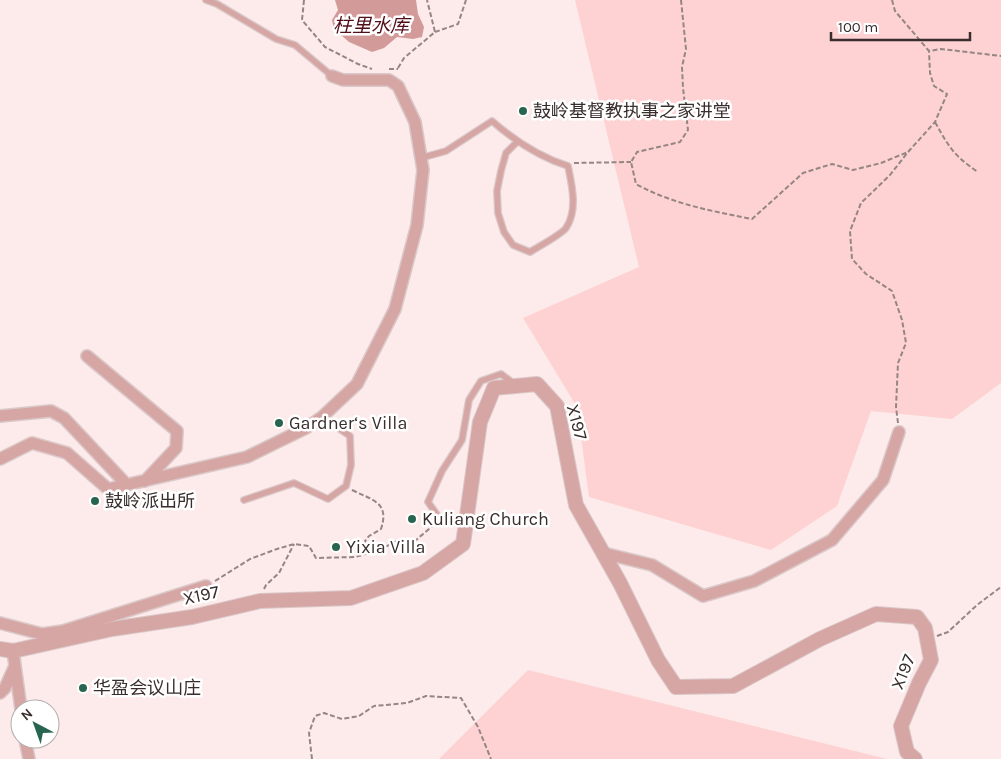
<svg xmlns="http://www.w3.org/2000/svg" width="1001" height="759" viewBox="0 0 1001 759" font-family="Karla,'Noto Sans SC',sans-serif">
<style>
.green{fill:#fed2d2}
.water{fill:#d39a9a}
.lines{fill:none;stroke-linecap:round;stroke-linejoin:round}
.service-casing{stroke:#dac8c8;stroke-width:8}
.minor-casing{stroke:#dac8c8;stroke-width:14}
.tertiary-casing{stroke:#dac8c8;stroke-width:16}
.path{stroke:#958585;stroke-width:2;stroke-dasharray:5 2.5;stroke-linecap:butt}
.service{stroke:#d6a6a5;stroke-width:5.5}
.minor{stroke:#d6a6a5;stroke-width:11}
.tertiary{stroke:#d6a6a5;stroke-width:14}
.poi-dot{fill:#286551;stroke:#fff;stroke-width:2}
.labels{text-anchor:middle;stroke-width:5;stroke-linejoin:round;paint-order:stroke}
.poi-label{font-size:18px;fill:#392d2d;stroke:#fff;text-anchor:start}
.street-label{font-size:18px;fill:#392d2d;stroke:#fff}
.water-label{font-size:19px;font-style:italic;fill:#520e17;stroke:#fff}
</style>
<rect width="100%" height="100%" fill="#fdeaea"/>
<path class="green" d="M 575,0 L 1001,0 L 1001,383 L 952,419 L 871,411 L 837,506 L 771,550 L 589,497 L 577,407 L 523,318 L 639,267 Z
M 528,670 L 887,759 L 439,759 Z"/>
<path class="water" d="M 335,0 L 416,0 L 418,14 L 424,27 L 422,37 L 413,39 L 397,37 L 384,48 L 372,52 L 349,42 L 334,29 L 332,20 L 338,10 Z"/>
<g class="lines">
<g class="service-casing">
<path id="service" d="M 206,0 L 217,4 L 276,39 L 295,45 L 332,76
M 421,158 L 446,151 L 492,121 C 515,141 539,157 568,166 C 572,186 578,210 566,228 C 562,234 538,247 530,252 L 513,245 L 504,232 L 498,213 L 497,191 L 501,171 L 506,153 L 517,142
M 244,500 L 294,483 L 328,499 L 346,486 L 351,465 L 350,436 L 322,417
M 440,519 L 428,502 L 442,471 L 462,440 L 469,400 L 481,381 L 501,374 L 513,383"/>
</g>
<g class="minor-casing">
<path id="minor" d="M 87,356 L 177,431 L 176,448 L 145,481
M 0,416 L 51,411 L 64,418 L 127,485
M 0,459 L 32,443 L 67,453 L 108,489 L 247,457 L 306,428 L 322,417 L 357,384 L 395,309 L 417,225 L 423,170 L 415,122 L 398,86 L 389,80 L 343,80 L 332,76
M 603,553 L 652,565 L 703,596 L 754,581 L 832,540 L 883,480 L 899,432
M 0,623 L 42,634 L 63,631 L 206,586
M 13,651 L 21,709
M 0,693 L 5,688 L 15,666
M 25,739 L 29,759"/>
</g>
<g class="tertiary-casing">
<path id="tertiary" d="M 0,649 L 13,651 L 112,629 L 192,617 L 260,601 L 351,598 L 423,573 L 463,544 L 480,422 L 494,388 L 537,384 L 557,406 L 576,505 L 620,583 L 658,660 L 676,687 L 733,686 L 820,639 L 876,614 L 917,617 L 925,628 L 931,660 L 919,683 L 901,726 L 907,752 L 915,759"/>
</g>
<path class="path" d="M 304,0 L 302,20 L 325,47 L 358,64 L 372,69
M 681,0 L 686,49 L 682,67 L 683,88 L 688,130 L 680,142 L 637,152 L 631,162 L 636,184 C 672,204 712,211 752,219 L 803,173 L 832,164 L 853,170 L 881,163 L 908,152
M 892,0 L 895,11 L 929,51 L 941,49 L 1001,56
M 435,32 L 458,24 L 466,0
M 398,68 L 404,58 L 435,32 L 427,0
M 389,69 L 398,69
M 935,122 C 949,147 953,155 978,172
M 574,163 L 631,162
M 898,423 L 896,407 L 898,363 L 906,343 L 902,320 L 892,291 L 866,274 L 852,259 L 850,231 L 861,203 L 890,175 L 908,152 L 935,122 L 947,94 L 934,86 L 930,73 L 929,51
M 352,490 C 372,500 390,502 381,529 L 369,536 L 365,541 L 368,553
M 215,581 L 250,559 L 277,549 L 294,544 L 309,546 L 316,558 L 355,557 L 377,551 L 397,541 L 416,540 L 435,524
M 264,589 L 266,585 L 279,573 L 294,544
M 937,636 L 948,632 L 977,605 L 1001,587
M 312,759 L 309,733 L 315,716 L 324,713 L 342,719 L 359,716 L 374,706 L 407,703 L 426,696 L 461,698 L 478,727 L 491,759"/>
<use href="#service" class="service"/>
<use href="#minor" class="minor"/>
<use href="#tertiary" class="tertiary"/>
</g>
<g class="poi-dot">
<circle cx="523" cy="111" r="5"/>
<circle cx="279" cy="423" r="5"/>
<circle cx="95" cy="501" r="5"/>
<circle cx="412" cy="519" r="5"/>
<circle cx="336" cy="547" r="5"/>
<circle cx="83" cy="688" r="5"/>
</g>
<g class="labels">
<g class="poi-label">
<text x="533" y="117">鼓岭基督教执事之家讲堂</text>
<text x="289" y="429">Gardner‘s Villa</text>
<text x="105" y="507">鼓岭派出所</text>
<text x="422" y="525">Kuliang Church</text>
<text x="346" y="553">Yixia Villa</text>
<text x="93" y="694">华盈会议山庄</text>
</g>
<g class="street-label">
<text transform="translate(577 422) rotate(75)" y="6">X197</text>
<text transform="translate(201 595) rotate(-12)" y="6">X197</text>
<text transform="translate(903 672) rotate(-68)" y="6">X197</text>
</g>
<g class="water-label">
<text x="371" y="32">柱里水库</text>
</g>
</g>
<g transform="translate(35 724) rotate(319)"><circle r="24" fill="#ffffff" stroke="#b0abab"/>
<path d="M0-4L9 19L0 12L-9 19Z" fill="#286551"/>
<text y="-8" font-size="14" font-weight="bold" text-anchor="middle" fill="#392d2d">N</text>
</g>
<path d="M831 32v8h139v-8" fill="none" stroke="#392d2d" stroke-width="2.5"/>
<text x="838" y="32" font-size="15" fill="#392d2d" stroke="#ffffff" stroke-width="4" paint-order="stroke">100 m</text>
</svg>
